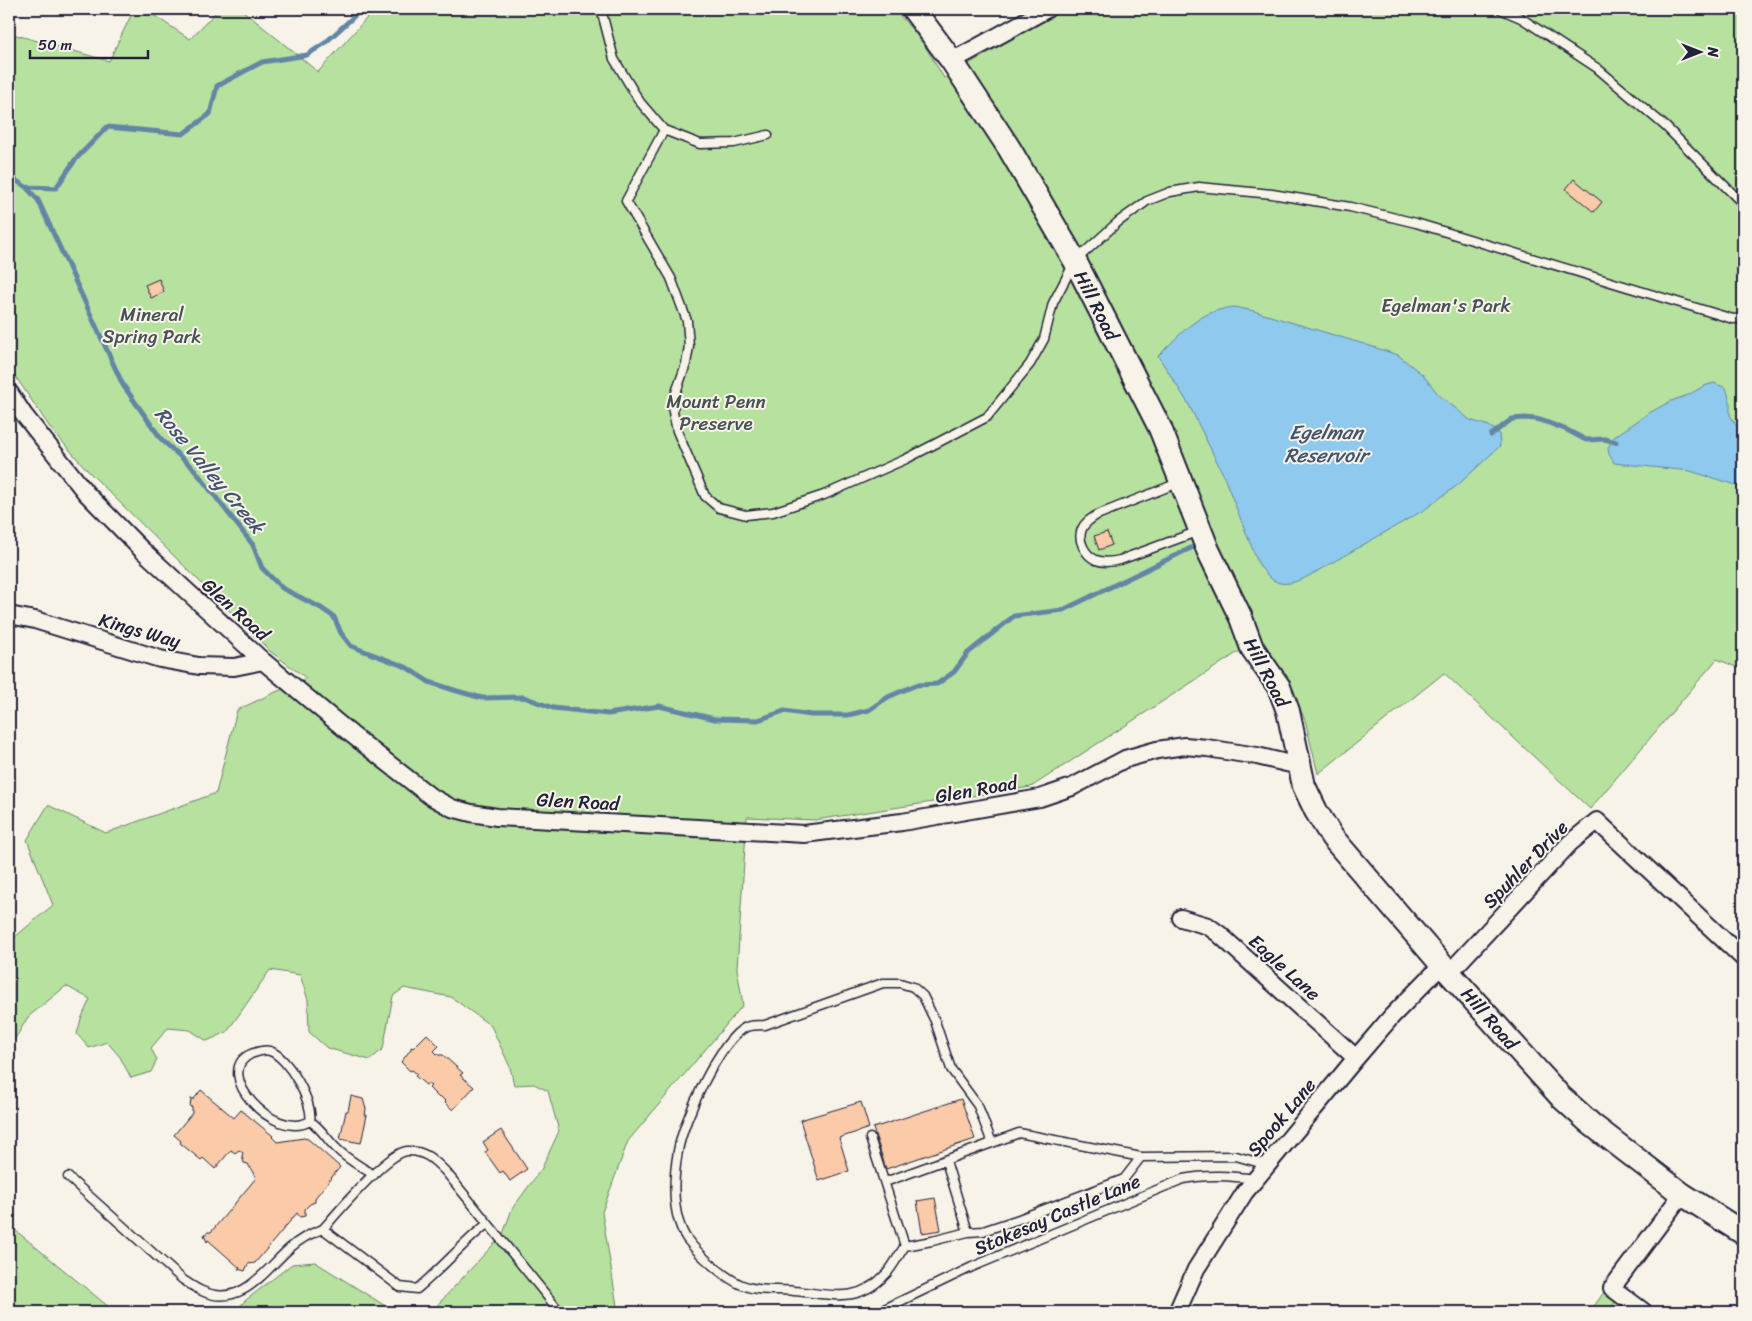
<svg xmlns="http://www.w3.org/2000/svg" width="1752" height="1321" viewBox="0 0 1752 1321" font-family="Sriracha,sans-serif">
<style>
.green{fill:#b7e19e;stroke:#6c826c}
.water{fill:#8fc9ee;stroke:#6386a6}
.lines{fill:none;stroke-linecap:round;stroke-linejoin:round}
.stream{stroke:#6386a6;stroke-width:5}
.building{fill:#facaa9;stroke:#22223b}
.lane-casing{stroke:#22223b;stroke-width:11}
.street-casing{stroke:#22223b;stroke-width:20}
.secondary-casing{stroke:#22223b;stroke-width:26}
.lane{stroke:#f7f3e8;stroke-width:8}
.street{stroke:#f7f3e8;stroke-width:16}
.secondary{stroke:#f7f3e8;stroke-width:22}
.labels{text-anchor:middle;stroke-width:4;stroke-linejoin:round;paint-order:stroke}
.street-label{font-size:19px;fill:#22223b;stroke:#f7f3e8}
.park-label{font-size:19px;fill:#475254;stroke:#f7f3e8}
.water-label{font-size:20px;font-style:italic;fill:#435471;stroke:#f7f3e8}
</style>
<rect width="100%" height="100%" fill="#f7f3e8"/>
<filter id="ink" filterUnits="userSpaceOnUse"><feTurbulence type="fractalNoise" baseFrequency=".02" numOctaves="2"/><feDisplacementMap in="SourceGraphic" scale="10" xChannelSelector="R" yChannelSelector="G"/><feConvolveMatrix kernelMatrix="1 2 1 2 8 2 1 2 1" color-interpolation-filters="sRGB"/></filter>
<g filter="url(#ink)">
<path class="green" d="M 134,9 L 144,9 L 190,39 L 219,9 L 241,9 L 318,72 L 375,9 L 894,9 L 922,41 L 944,78 L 1065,9 L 1743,9 L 1743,670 L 1717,659 L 1590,809 L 1444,673 L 1318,774 L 1305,720 L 1288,681 L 1264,642 L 1243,649 L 1031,787 L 815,820 L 747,817 L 737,968 L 743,1005 L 628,1141 L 602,1212 L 618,1312 L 431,1312 L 503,1234 L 512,1209 L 542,1168 L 559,1131 L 548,1091 L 534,1084 L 514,1085 L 510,1067 L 491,1026 L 451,997 L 404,988 L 393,996 L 383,1049 L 370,1060 L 327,1048 L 309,1032 L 308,1000 L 300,975 L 270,970 L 227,1032 L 207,1041 L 190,1030 L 168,1028 L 151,1048 L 157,1060 L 151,1072 L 131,1078 L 120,1057 L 107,1042 L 89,1048 L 77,1034 L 81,1019 L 90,999 L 66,986 L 28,1017 L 9,1049 L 9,942 L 53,905 L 27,840 L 48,805 L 106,833 L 216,793 L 237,710 L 306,678 L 271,652 L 88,471 L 51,429 L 9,367 L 9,33 L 109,61 Z
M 9,1211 L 15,1230 L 115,1312 L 9,1312 Z
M 315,1262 L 395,1312 L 234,1312 L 246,1300 L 292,1264 Z
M 1604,1292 L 1616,1301 L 1609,1312 L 1590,1312 Z"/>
<path class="water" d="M 1234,307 L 1250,310 L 1364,344 L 1398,355 L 1423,375 L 1439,395 L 1470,420 L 1489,426 L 1499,433 L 1500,446 L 1459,484 L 1424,510 L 1307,577 C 1283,588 1273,586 1258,563 L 1222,472 L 1188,403 L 1158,356 C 1183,332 1198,311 1234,307 Z
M 1714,383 L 1726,388 L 1730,401 L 1730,415 L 1737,427 L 1743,445 L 1743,487 L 1690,471 L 1614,463 L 1609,454 L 1608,448 L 1614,437 L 1649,413 L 1671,401 L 1688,395 L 1704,386 Z"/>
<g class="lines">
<path class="stream" d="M 9,176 L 26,187 L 38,200 L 123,385 L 162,440 L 194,469 L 253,545 L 262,568 L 282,588 L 321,608 L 334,617 L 341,633 L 351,646 L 406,667 L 429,682 L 457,691 L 482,698 L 524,697 L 553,708 L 608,714 L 659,706 L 715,719 L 758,720 L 784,711 L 811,715 L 848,715 L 869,710 L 888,697 L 916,685 L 937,684 L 954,672 L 968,653 L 1014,616 L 1063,610 L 1197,545
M 26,187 L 56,188 L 75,160 L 107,127 L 183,134 L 210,114 L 217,86 L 262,62 L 307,55 L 325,43 L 362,9
M 1491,435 L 1512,419 L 1525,418 L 1536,419 L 1546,422 L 1567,430 L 1586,440 L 1604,439 L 1616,442"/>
</g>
<path class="building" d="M 1574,179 L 1602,202 L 1594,212 L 1566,189 Z
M 159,279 L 164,292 L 151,298 L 145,285 Z
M 1107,532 L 1112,545 L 1099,550 L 1094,536 Z
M 427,1034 L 439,1046 L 434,1051 L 438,1055 L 443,1055 L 463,1073 L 460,1075 L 474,1087 L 453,1110 L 445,1103 L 446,1102 L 441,1097 L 439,1098 L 429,1088 L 431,1086 L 428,1084 L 426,1085 L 415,1076 L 417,1074 L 412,1070 L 410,1071 L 401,1062 L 411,1049 L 411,1047 L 413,1048 Z
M 201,1090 L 234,1118 L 241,1110 L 273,1136 L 272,1137 L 277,1142 L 304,1138 L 308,1139 L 340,1167 L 315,1198 L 315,1202 L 310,1204 L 305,1209 L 305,1216 L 300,1217 L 297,1213 L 255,1263 L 248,1264 L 245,1271 L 238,1269 L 240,1268 L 208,1240 L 207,1242 L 204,1235 L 208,1232 L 211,1232 L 256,1178 L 248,1164 L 244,1163 L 242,1156 L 243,1153 L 239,1150 L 235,1153 L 231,1150 L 215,1169 L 203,1158 L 201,1160 L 180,1143 L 181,1141 L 174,1135 L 192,1113 L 192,1107 L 190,1107 L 191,1099 L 194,1099 Z
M 351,1096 L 363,1099 L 366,1109 L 365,1115 L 367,1115 L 361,1143 L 340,1139 L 346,1111 L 348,1111 Z
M 961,1099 L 975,1139 L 886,1169 L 873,1128 Z
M 861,1102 L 869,1128 L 839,1138 L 849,1171 L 819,1181 L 800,1120 Z
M 501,1130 L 527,1169 L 510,1181 L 503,1171 L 500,1173 L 485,1152 L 488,1150 L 483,1142 Z
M 935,1198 L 941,1230 L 922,1233 L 917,1201 Z"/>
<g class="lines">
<g class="lane-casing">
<path id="lane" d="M 601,9 L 614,59 L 640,102 L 664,130 L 700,144 L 734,143 L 768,135
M 1500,9 L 1521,18 L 1597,68 L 1665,126 L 1743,204
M 664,130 L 626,201 L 671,278 L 687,321 L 689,346 L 686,364 L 674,398 L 673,412 L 677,431 L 705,496 L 719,508 L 746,515 L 773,512 L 824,495 L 906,459 L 987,417 L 1030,364 L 1044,339 L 1053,303 L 1075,261 L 1118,222 L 1147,201 L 1170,192 L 1199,187 L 1272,194 L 1350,207 L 1416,223 L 1733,319 L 1743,318
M 1178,483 L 1097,515 C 1091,519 1085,522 1082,529 C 1077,540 1085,555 1096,560 C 1104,563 1111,562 1120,560 L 1199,531
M 310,1121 C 274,1142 211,1072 251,1054 C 257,1052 263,1049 270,1051 C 288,1057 314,1103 310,1121 C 321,1128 326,1138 335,1147 C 346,1159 360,1166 374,1175
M 870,1138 L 905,1246 C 899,1254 893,1267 886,1274 C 857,1305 830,1294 794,1291 C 777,1289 759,1292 742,1285 C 725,1278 699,1255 687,1239 C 684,1235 681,1228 679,1222 C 672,1200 674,1174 678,1151 C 683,1121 719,1041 746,1027 C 751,1025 759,1025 765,1025 L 883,983 L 900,983 L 913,987 L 923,996 L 935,1021 L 951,1069 L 978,1106 L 992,1143 L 1019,1133 L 1141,1157 L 1236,1156 L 1267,1165
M 946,1161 L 968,1232 L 983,1231 L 1019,1219 L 1124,1179 L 1141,1157
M 68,1177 L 182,1279 C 188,1283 195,1288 202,1291 C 241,1309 265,1270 290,1248 C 299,1240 311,1233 323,1229 C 338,1212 387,1153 407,1151 C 425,1150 435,1161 446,1172 L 560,1312
M 885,1182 L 992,1143
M 323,1229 L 400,1287 L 417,1289 C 441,1269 462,1244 487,1224
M 905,1246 L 932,1241 L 968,1232
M 878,1312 L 972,1267 L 1183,1179 C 1208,1174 1231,1176 1256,1179"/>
</g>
<g class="street-casing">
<path id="street" d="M 952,61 L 1047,9
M 9,392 L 24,415 L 86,493 L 141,549 L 263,661 L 351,734 L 430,796 L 452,808 L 471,813 L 497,817 L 804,834 L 902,822 L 1040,798 L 1072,787 L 1125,759 L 1157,750 L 1185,746 L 1207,748 L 1257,756 L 1299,766
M 9,615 L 35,620 L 160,659 L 199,666 L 234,667 L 263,661
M 1181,918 L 1208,926 L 1219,934 L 1356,1058
M 1449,973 L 1570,843 L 1597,821 L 1743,958
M 1177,1312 L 1196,1269 L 1245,1192 L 1356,1058 L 1392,1016 L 1442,965
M 1644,1312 L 1612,1288 L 1682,1194"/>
</g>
<g class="secondary-casing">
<path id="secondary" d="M 913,9 L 952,61 L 1009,148 L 1075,261 L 1160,428 L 1208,550 L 1241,618 L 1252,648 L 1279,687 L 1288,711 L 1304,786 L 1316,811 L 1332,837 L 1442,965 L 1561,1097 L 1591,1124 L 1682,1194 L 1743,1233"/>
</g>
<use href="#lane" class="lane"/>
<use href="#street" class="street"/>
<use href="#secondary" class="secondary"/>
</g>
</g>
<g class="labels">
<g class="street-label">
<text transform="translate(1097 305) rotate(63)" y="7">Hill Road</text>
<text transform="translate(236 609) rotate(42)" y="7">Glen Road</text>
<text transform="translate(140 630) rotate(16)" y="7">Kings Way</text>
<text transform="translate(1267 672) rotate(62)" y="7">Hill Road</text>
<text transform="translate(976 789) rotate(-10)" y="7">Glen Road</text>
<text transform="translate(578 801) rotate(3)" y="7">Glen Road</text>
<text transform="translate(1525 864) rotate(-46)" y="7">Spuhler Drive</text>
<text transform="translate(1285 967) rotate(42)" y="7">Eagle Lane</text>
<text transform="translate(1490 1018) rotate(49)" y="7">Hill Road</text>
<text transform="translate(1281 1117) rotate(-50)" y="7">Spook Lane</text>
<text transform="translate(1057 1214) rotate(-23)" y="7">Stokesay Castle Lane</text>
</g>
<g class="park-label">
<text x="1446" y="312">Egelman's Park</text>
<text x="152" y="321">Mineral<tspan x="152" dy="22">Spring Park</tspan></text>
<text x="716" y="408">Mount Penn<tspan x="716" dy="22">Preserve</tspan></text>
</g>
<g class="water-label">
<text x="1326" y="439">Egelman<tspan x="1326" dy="23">Reservoir</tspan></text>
<text transform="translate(210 470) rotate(50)" y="7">Rose Valley Creek</text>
</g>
</g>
<rect width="1752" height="1321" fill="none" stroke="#f7f3e8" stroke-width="30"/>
<rect x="15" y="15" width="1722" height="1291" fill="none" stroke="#22223b" stroke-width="2" filter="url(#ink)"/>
<g transform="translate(1700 52) rotate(90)" stroke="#f7f3e8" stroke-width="4" paint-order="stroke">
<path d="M0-4L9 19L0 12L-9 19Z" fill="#22223b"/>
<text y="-8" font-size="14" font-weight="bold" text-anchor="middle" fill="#22223b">N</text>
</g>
<path d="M30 50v8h118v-8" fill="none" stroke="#22223b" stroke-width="2.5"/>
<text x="38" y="50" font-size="15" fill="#22223b" stroke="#f7f3e8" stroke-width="4" paint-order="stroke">50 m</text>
</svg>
